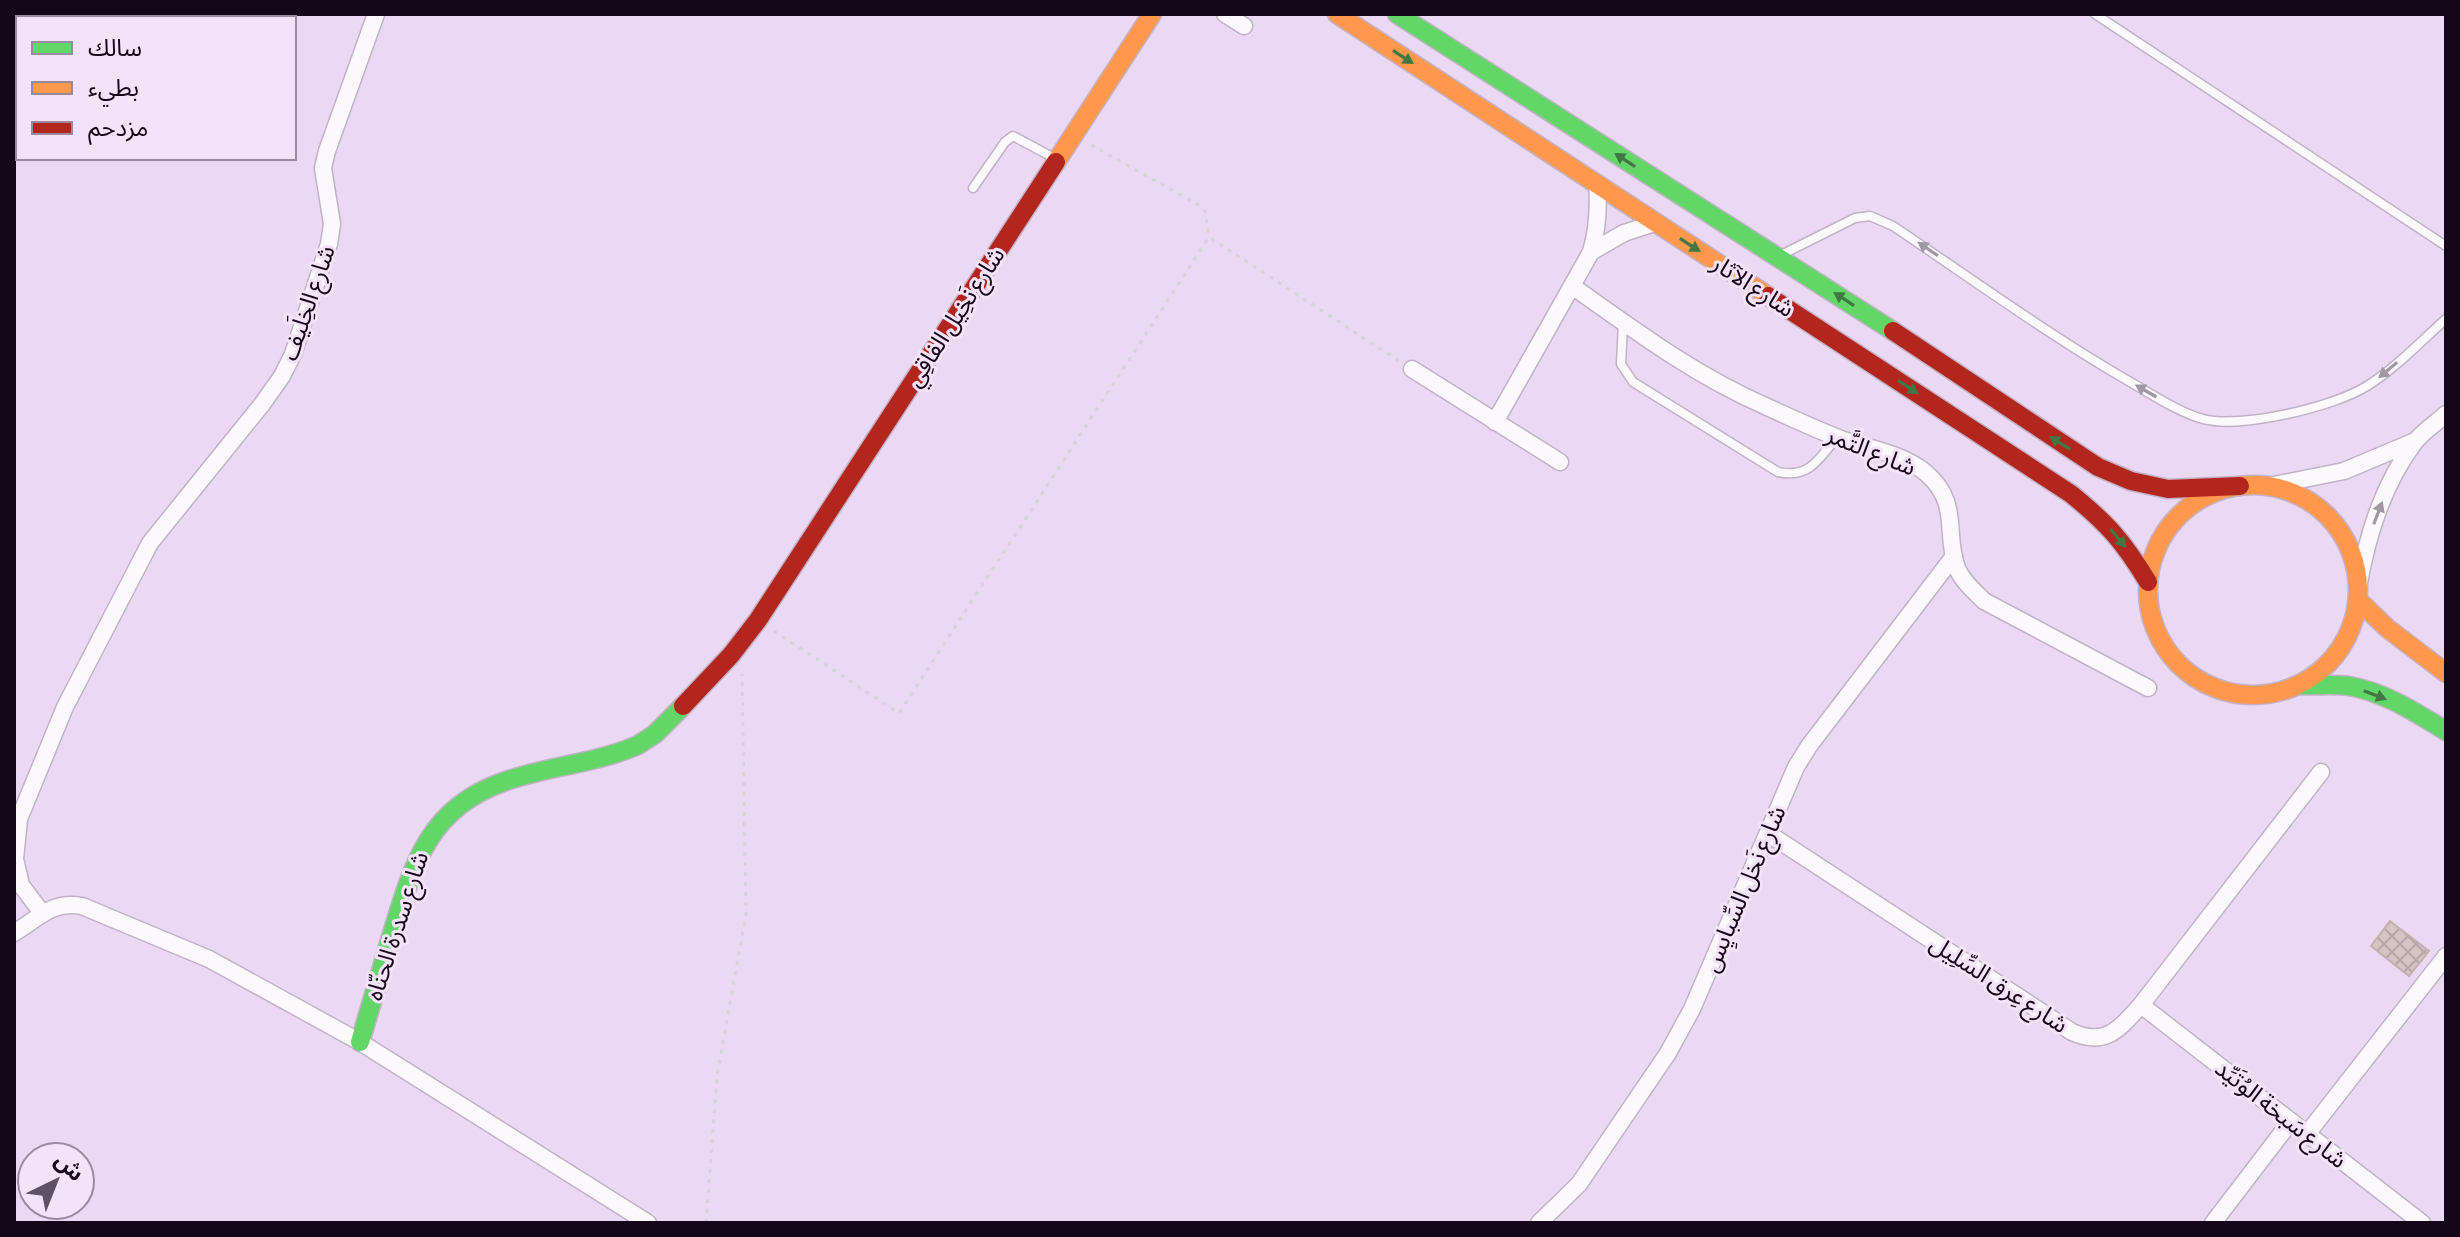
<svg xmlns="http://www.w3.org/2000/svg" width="2460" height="1237" viewBox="0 0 2460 1237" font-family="'Asap Condensed','Noto Sans Arabic',sans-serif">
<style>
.building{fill:url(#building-cross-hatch);stroke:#c1b2b1;stroke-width:2}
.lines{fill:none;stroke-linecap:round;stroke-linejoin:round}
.lane-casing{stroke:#c2b2c8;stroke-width:11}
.street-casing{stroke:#c2b2c8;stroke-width:19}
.fast-casing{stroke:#c2b2c8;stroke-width:21}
.slow-casing{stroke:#c2b2c8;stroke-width:21}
.jam-casing{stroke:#c2b2c8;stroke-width:21}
.path{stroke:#d8d3da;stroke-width:3;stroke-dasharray:4 6;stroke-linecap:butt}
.lane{stroke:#fcf9fd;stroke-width:8}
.street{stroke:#fcf9fd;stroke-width:16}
.fast{stroke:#63d668;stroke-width:18}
.slow{stroke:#ff974d;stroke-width:18}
.jam{stroke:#b3261e;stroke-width:18}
.oneway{fill:#407844}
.oneway2{fill:#a098a2}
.labels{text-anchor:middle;stroke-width:6;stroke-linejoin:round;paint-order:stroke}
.street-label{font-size:24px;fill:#150619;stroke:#f4e2f9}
</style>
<defs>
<pattern id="building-cross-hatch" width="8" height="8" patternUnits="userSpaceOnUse" patternTransform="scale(2)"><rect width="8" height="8" fill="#d4c4c3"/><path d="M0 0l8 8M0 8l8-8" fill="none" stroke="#b5a7a7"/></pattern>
</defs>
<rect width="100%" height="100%" fill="#ebd8f2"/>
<path class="building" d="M 2390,921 L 2429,951 L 2409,976 L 2371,946 Z"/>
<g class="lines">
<g class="lane-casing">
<path id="lane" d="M 2095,14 L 2446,246
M 973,188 L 1005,142 L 1013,136 L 1056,159
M 1781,255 L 1855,218 L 1870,216 L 1893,226 C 1972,279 2050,336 2132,383 C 2155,396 2178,412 2203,419 C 2240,429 2334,407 2367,386 C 2396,368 2421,341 2446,319
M 1623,323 L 1621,364 L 1633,382 L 1778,472 C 1809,479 1819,459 1837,437"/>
</g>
<g class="street-casing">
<path id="street" d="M 1225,14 L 1244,26
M 1591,252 L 1624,233 L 1655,223
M 1572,286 C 1633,329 1694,375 1763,405 C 1789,417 1815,429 1841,439 C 1868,448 1904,454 1926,473 C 1961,503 1944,534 1957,568 C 1962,581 1974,591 1984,601 L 2148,688
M 1412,369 L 1560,462
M 1495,422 L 1591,252 C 1598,228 1599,207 1597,183
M 2269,486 L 2344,471 L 2413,442
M 2358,588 C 2367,537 2382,486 2414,443 C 2422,432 2436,423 2446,414
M 1769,834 L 2072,1032 C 2106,1047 2119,1029 2141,1005 L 2321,772
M 42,913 L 21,885 L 15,859 L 19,819 L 65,707 L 150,543 L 263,403 L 282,376 L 293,354 L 329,244 L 332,224 L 323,168 L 327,151 L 376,14
M 14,933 C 38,919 52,900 82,906 L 209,959 L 360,1042 L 648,1223
M 2141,1005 L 2422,1223
M 2307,1134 L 2446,956
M 1539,1223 L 1579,1184 L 1668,1053 L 1692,1009 L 1796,767 L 1809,746 L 1954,556
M 2213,1223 L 2291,1121"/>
</g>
<g class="fast-casing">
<path id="fast" d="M 1397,14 L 1893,331
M 2299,685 C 2316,686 2333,684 2349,686 C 2385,692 2416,713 2446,731
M 360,1042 C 370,1007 381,972 391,937 C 413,866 427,809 503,782 C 547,766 595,764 638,745 L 655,734 L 683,706"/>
</g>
<g class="slow-casing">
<path id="slow" d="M 1337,14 L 1768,296
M 1056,162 L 1152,14
M2148 590a105 105 0 1 1 210 0a105 105 0 1 1-210 0Z
M 2358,600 L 2387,628 L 2446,673"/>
</g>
<g class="jam-casing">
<path id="jam" d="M 1768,296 L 2071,494 C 2108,524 2123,541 2148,582
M 1893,331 L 2098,467 L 2131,481 L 2168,489 L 2240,486
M 683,706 L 731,655 L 758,620 L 1056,162"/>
</g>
<path class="path" d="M 1091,145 L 1199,205 L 1205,211 L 1209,237
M 774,631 L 899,713 L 1209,237 L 1399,361
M 706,1223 L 717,1076 L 746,914 L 742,674"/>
<use href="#lane" class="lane"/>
<use href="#street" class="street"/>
<use href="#fast" class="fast"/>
<use href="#slow" class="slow"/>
<use href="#jam" class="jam"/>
</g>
<defs><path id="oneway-solid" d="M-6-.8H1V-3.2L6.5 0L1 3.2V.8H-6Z" transform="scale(2)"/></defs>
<g class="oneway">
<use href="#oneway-solid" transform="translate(1403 57) rotate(33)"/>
<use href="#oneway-solid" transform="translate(1625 160) rotate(-147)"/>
<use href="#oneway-solid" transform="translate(1690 245) rotate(33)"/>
<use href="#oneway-solid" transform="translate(1844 299) rotate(-147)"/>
<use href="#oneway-solid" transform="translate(1908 387) rotate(33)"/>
<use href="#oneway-solid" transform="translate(2060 443) rotate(-148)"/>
<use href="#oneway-solid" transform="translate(2118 538) rotate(50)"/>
<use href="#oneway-solid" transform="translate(2375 695) rotate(21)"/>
</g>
<g class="oneway2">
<use href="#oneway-solid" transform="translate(1928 249) rotate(-146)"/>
<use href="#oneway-solid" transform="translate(2388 370) rotate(140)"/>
<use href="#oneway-solid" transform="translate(2146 391) rotate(-150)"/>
<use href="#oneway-solid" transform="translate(2378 513) rotate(-69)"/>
</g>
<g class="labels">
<g class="street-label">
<text transform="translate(1753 286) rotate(33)" y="8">شارع الآثار</text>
<text transform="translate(308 303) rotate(-71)" y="8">شارع الخِلَيف</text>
<text transform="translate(955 317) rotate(-57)" y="8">شارع نَخِيل الفاقِي</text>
<text transform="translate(1871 451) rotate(22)" y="8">شارع التَّمر</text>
<text transform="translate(1744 889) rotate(-67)" y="8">شارع نَخل السِّبايِس</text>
<text transform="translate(397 926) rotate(-72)" y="8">شارع سدرة الحنّاه</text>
<text transform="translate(1999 984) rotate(33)" y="8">شارع عِرق السِّلِيل</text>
<text transform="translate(2281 1114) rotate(38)" y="8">شارع سَبخة الوُتَيِّد</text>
</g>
</g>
<rect width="2460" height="1237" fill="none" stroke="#150619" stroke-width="32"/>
<rect x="16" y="16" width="280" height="144" fill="#f4e2f9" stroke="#9b8a9f" stroke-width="2"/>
<rect x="32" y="42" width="40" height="12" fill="#63d668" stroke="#9b8a9f" stroke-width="2"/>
<text x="88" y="56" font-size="24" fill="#150619">سالك</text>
<rect x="32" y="82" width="40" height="12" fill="#ff974d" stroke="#9b8a9f" stroke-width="2"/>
<text x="88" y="96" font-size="24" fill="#150619">بطيء</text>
<rect x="32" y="122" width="40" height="12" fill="#b3261e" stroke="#9b8a9f" stroke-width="2"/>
<text x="88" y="136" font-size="24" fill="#150619">مزدحم</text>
<g transform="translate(56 1181) rotate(43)"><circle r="38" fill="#f4e2f9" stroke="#9b8a9f" stroke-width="2"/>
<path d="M0-6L14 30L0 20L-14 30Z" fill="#605065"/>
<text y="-12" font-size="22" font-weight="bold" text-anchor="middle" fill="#150619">ش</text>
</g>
</svg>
